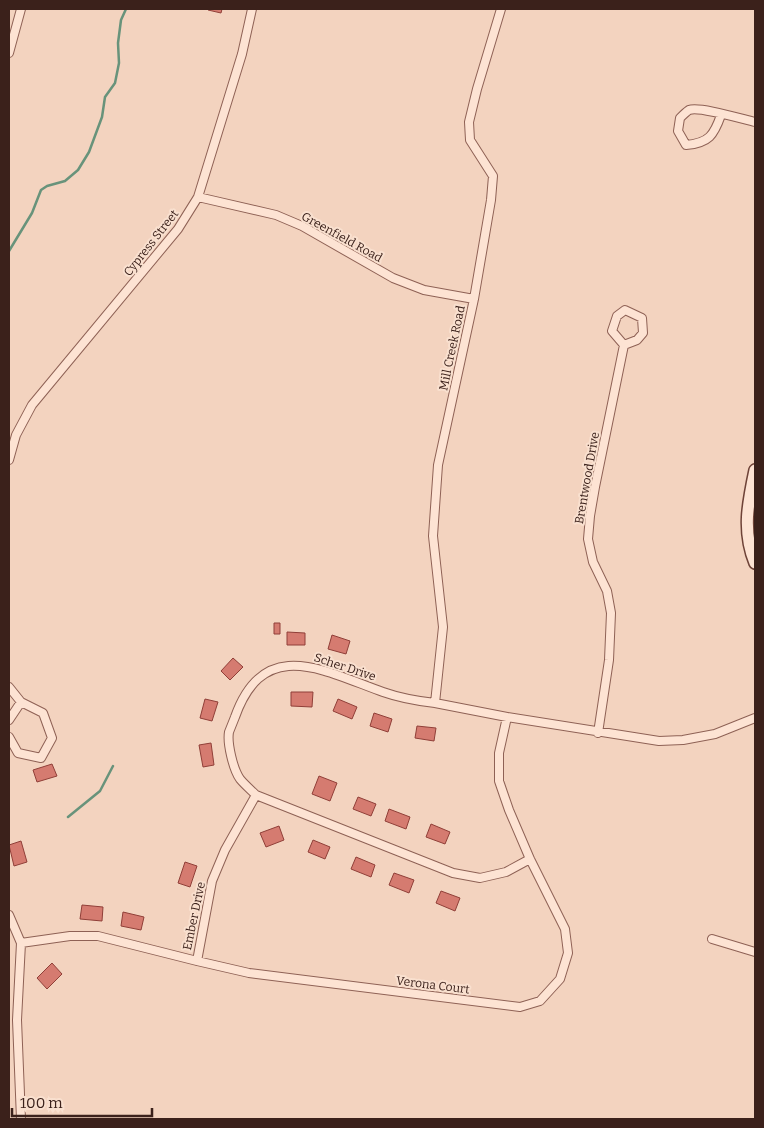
<svg xmlns="http://www.w3.org/2000/svg" width="764" height="1128" viewBox="0 0 764 1128" font-family="Bitter,serif">
<style>
.lines{fill:none;stroke-linecap:round;stroke-linejoin:round}
.stream{stroke:#68937b;stroke-width:2.5}
.building{fill:#d57b70;stroke:#903f38}
.street-casing{stroke:#8e6155;stroke-width:10}
.secondary-casing{stroke:#6f4338;stroke-width:14}
.street{stroke:#fde3d3;stroke-width:8}
.secondary{stroke:#fde3d3;stroke-width:11}
.labels{text-anchor:middle;stroke-width:4;stroke-linejoin:round;paint-order:stroke}
.street-label{font-size:12px;fill:#3b211b;stroke:#f9e0cf}
</style>
<rect width="100%" height="100%" fill="#f3d3bf"/>
<g class="lines">
<path class="stream" d="M 9,251 L 32,213 L 41,190 L 47,186 L 65,181 L 78,170 L 89,152 L 102,117 L 105,97 L 115,83 L 119,63 L 118,43 L 121,20 L 126,9
M 68,817 L 100,791 L 113,766"/>
</g>
<path class="building" d="M 208,9 L 222,9 L 221,13 L 208,10 Z
M 274,623 L 280,623 L 280,634 L 274,634 Z
M 287,632 L 305,633 L 305,645 L 287,645 Z
M 332,635 L 350,641 L 346,654 L 328,649 Z
M 233,658 L 243,667 L 230,680 L 221,671 Z
M 291,692 L 313,692 L 312,707 L 291,706 Z
M 205,699 L 218,702 L 212,721 L 200,718 Z
M 338,699 L 357,707 L 352,719 L 333,711 Z
M 374,713 L 392,719 L 388,732 L 370,726 Z
M 417,726 L 436,728 L 434,741 L 415,738 Z
M 211,743 L 214,765 L 203,767 L 199,745 Z
M 52,764 L 57,776 L 37,782 L 33,770 Z
M 319,776 L 337,783 L 330,801 L 312,794 Z
M 358,797 L 376,804 L 371,816 L 353,809 Z
M 389,809 L 410,817 L 406,829 L 385,821 Z
M 431,824 L 450,832 L 445,844 L 426,837 Z
M 279,826 L 284,840 L 266,847 L 260,833 Z
M 313,840 L 330,847 L 325,859 L 308,852 Z
M 21,841 L 27,862 L 14,866 L 9,845 Z
M 356,857 L 375,865 L 371,877 L 351,869 Z
M 185,862 L 197,866 L 190,887 L 178,883 Z
M 394,873 L 414,880 L 409,893 L 389,885 Z
M 441,891 L 460,898 L 455,911 L 436,903 Z
M 82,905 L 103,907 L 102,921 L 80,919 Z
M 123,912 L 144,917 L 141,930 L 121,926 Z
M 52,963 L 62,974 L 47,989 L 37,978 Z"/>
<g class="lines">
<g class="street-casing">
<path id="street" d="M 9,53 L 21,9
M 721,115 C 714,135 709,143 686,145 L 678,131 L 680,118 C 682,116 686,112 689,110 C 699,106 742,119 755,122
M 198,197 L 276,215 L 302,226 L 393,278 L 424,290 L 474,299
M 9,460 L 16,435 L 32,405 L 178,229 L 198,197 L 242,54 L 252,9
M 9,687 L 21,702 L 43,713 L 52,738 L 41,758 L 18,753 L 9,737
M 435,703 L 443,627 L 433,536 L 438,465 L 474,299 L 491,200 L 493,176 L 470,140 L 469,122 L 477,89 L 501,9
M 9,720 L 21,702
M 598,733 L 609,660 L 611,613 L 607,591 L 593,562 L 588,539 L 590,516 L 595,487 L 624,345 L 637,340 L 643,333 L 642,318 L 625,310 L 617,316 L 612,331 L 624,345
M 530,859 L 506,872 L 480,878 L 453,873 L 256,795 C 251,790 245,785 240,779 C 233,769 227,743 229,732 C 231,727 233,722 235,717 C 264,635 324,671 383,692 C 400,698 417,701 435,703 L 507,717 L 659,741 L 683,740 L 715,734 L 755,718
M 9,915 L 21,943 L 17,1020 L 21,1119
M 712,939 L 755,952
M 21,943 L 70,936 L 98,936 L 197,961 L 249,973 L 520,1007 L 540,1001 L 560,979 L 568,953 L 565,929 L 530,859 L 509,810 L 499,781 L 499,753 L 507,717
M 197,961 L 212,881 L 225,850 L 256,795"/>
</g>
<g class="secondary-casing">
<path id="secondary" d="M 755,470 C 748,503 742,531 755,563"/>
</g>
<use href="#street" class="street"/>
<use href="#secondary" class="secondary"/>
</g>
<g class="labels">
<g class="street-label">
<text transform="translate(342 237) rotate(29)" y="4">Greenfield Road</text>
<text transform="translate(151 243) rotate(-52)" y="4">Cypress Street</text>
<text transform="translate(452 348) rotate(-78)" y="4">Mill Creek Road</text>
<text transform="translate(587 478) rotate(-80)" y="4">Brentwood Drive</text>
<text transform="translate(345 667) rotate(18)" y="4">Scher Drive</text>
<text transform="translate(194 916) rotate(-78)" y="4">Ember Drive</text>
<text transform="translate(433 985) rotate(7)" y="4">Verona Court</text>
</g>
</g>
<rect width="764" height="1128" fill="none" stroke="#3b211b" stroke-width="20"/>
<path d="M12 1108v8h140v-8" fill="none" stroke="#3b211b" stroke-width="2.5"/>
<text x="20" y="1108" font-size="15" fill="#3b211b" stroke="#f9e0cf" stroke-width="4" paint-order="stroke">100 m</text>
</svg>
